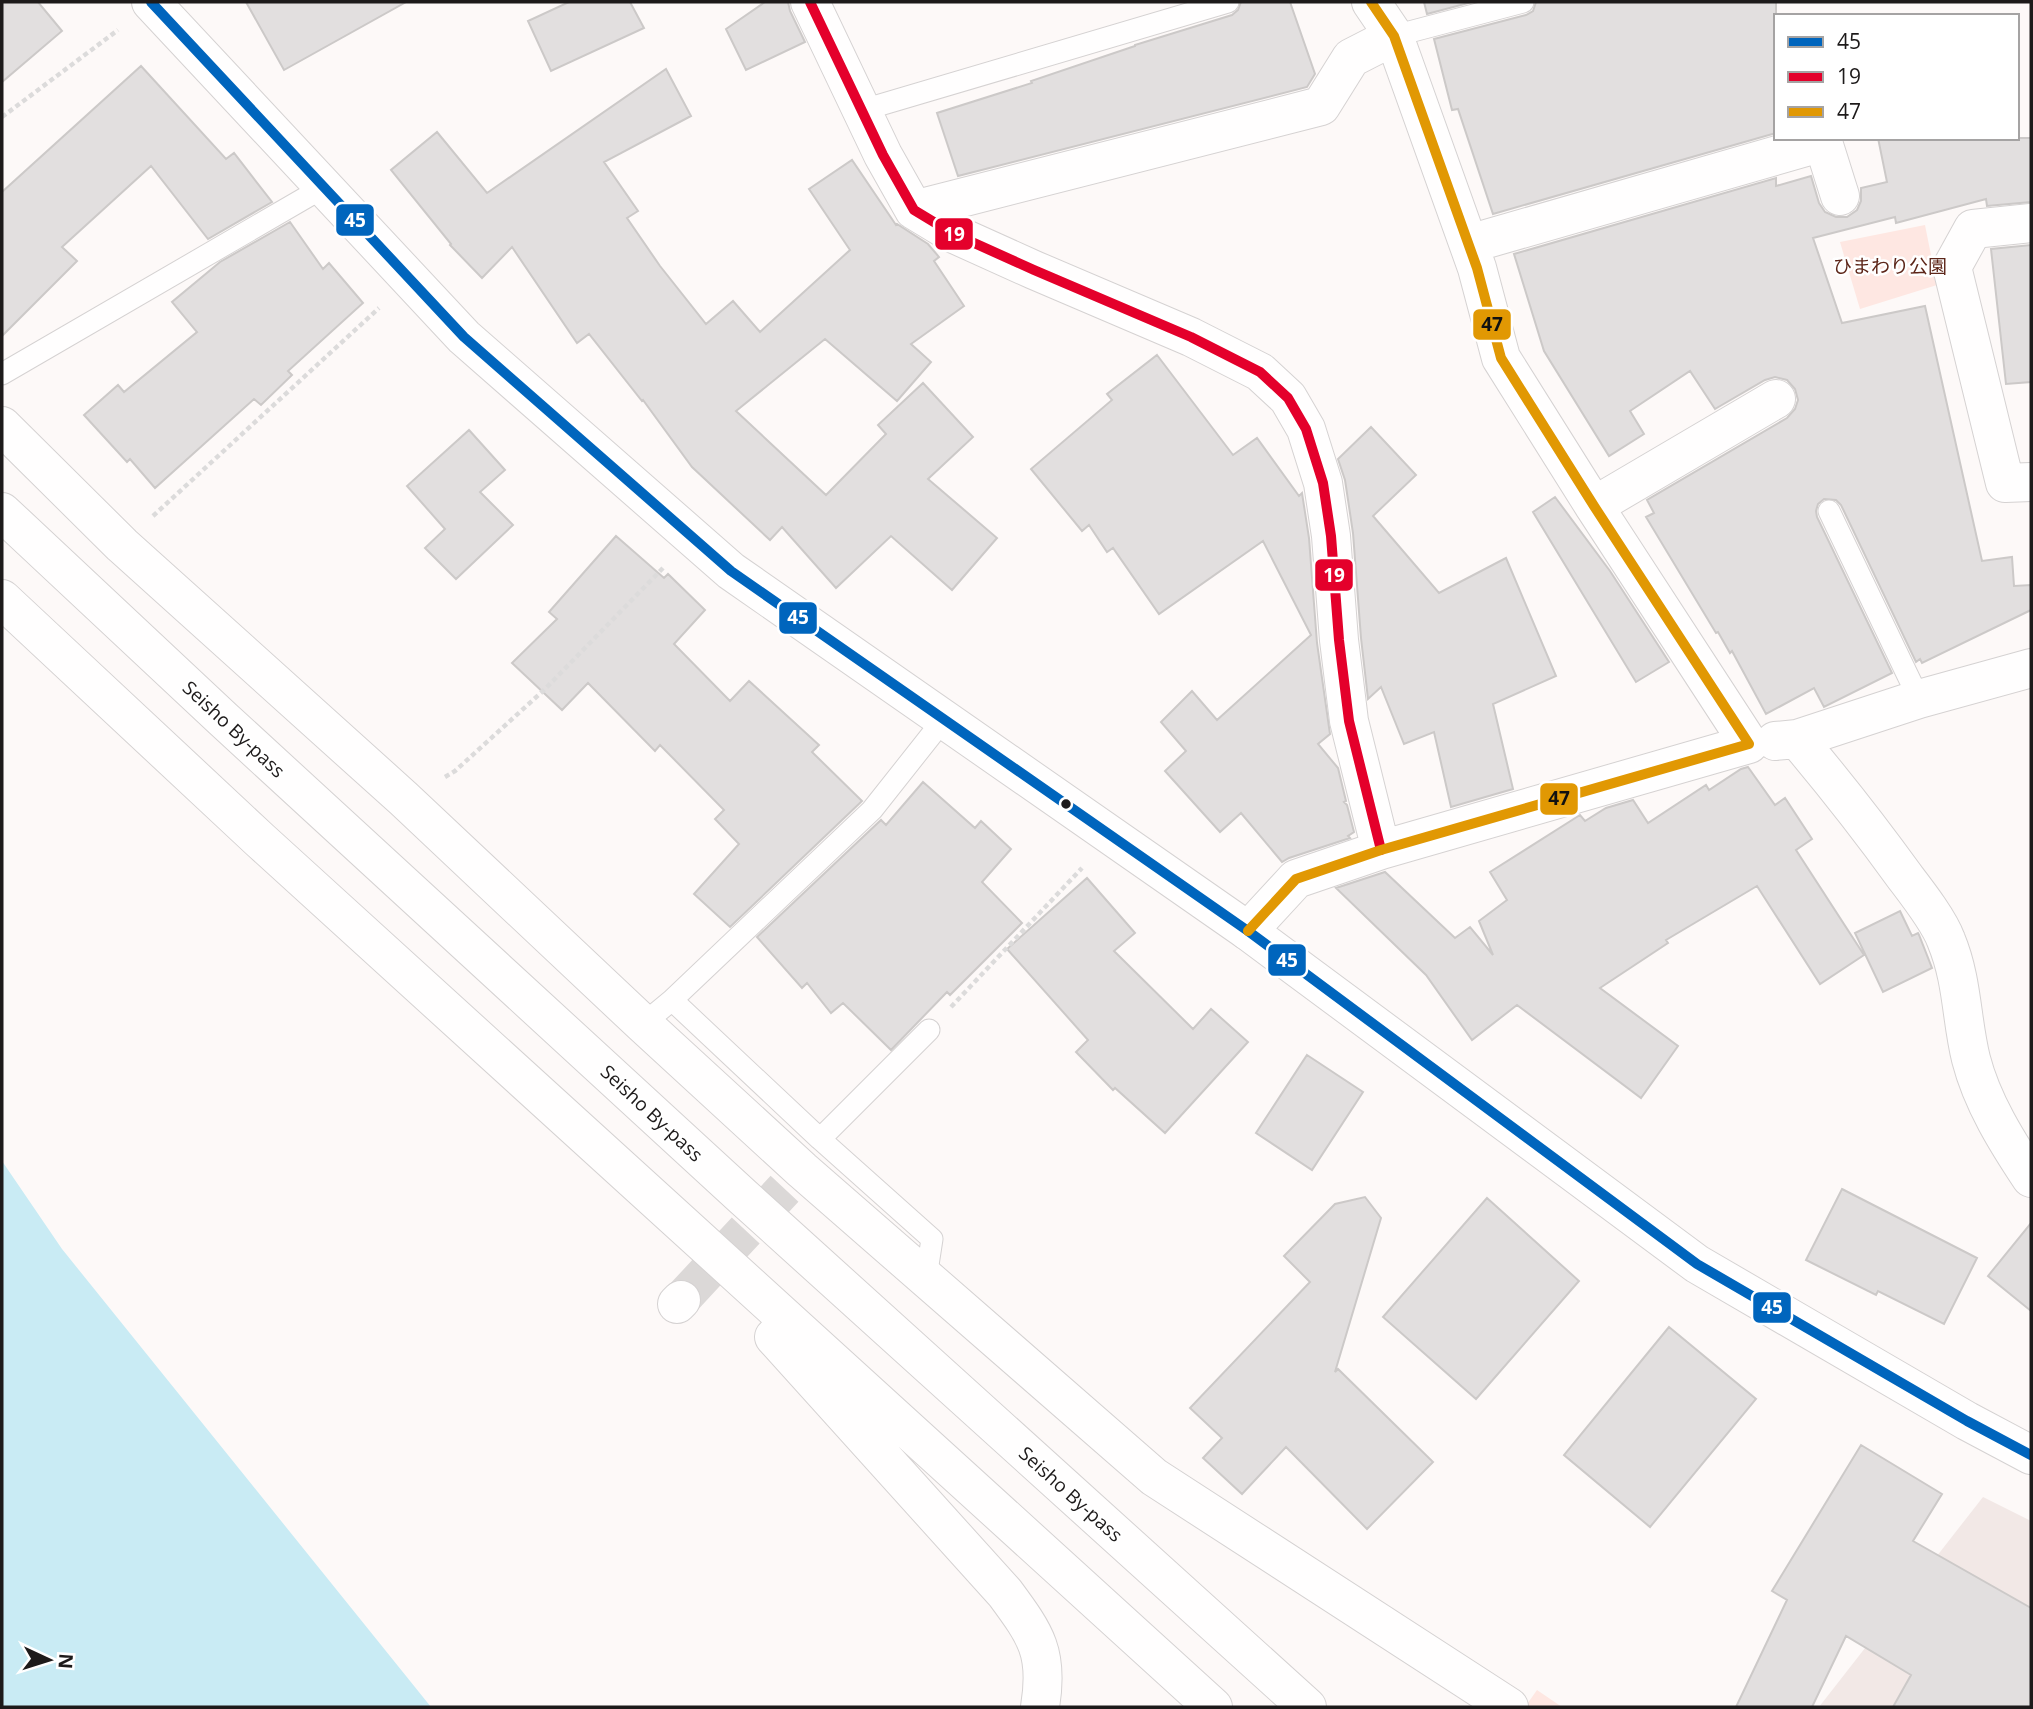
<svg xmlns="http://www.w3.org/2000/svg" width="2033" height="1709" viewBox="0 0 2033 1709" font-family="'Open Sans','Noto Sans JP',sans-serif">
<style>
.built{fill:#f2e8e6}
.green{fill:#fee7e2}
.water{fill:#c9ebf4}
.building{fill:#e2dfdf;stroke:#ccc9c8;stroke-width:2}
.lines{fill:none;stroke-linecap:round;stroke-linejoin:round}
.street-tunnel{stroke:#dbd8d7;stroke-width:38;stroke-dasharray:38 19;stroke-linecap:butt}
.lane-casing{stroke:#d5d2d2;stroke-width:23}
.street-casing{stroke:#d5d2d2;stroke-width:40}
.highway-casing{stroke:#d5d2d2;stroke-width:40}
.path{stroke:#dcdbdb;stroke-width:4.5;stroke-dasharray:5 3.5;stroke-linecap:butt}
.lane{stroke:#fffefe;stroke-width:21}
.street{stroke:#fffefe;stroke-width:38}
.highway{stroke:#fffefe;stroke-width:38}
.bus-1-casing{stroke:#fff;stroke-width:16}
.bus-2-casing{stroke:#fff;stroke-width:16}
.bus-3-casing{stroke:#fff;stroke-width:16}
.bus-1{stroke:#0065bd;stroke-width:10}
.bus-2{stroke:#e4002b;stroke-width:10}
.bus-3{stroke:#e19803;stroke-width:10}
.bus-dot{fill:#1d1a1a;stroke:#fff;stroke-width:2.5}
.labels{text-anchor:middle;stroke-width:5;stroke-linejoin:round;paint-order:stroke}
.park-label{font-size:19px;fill:#5d2619;stroke:#fff}
.street-label{font-size:19px;fill:#1d1a1a;stroke:#fff}
.line-badge{stroke:#fff;stroke-width:2.5}
.badge-label{font-size:19px;text-anchor:middle;font-weight:bold;fill:#fff}
.pale-badge-label{font-size:19px;text-anchor:middle;font-weight:bold;fill:#111}
</style>
<rect width="100%" height="100%" fill="#fdf9f8"/>
<path class="built" d="M 1983,1497 L 2031,1521 L 2031,1707 L 1819,1707 Z"/>
<path class="green" d="M 1925,225 L 1937,285 L 1860,309 L 1840,242 Z
M 1537,1690 L 1562,1707 L 1525,1707 Z"/>
<path class="water" d="M 2,1161 L 62,1249 L 431,1707 L 2,1707 Z"/>
<path class="building" d="M 2,2 L 38,2 L 62,31 L 2,82 Z
M 246,2 L 406,2 L 284,70 Z
M 569,2 L 630,2 L 644,28 L 551,71 L 528,21 Z
M 765,2 L 788,2 L 790,11 L 805,42 L 746,70 L 726,29 Z
M 1241,2 L 1290,2 L 1315,74 L 1307,87 L 958,176 L 937,113 L 1032,83 L 1031,81 L 1135,46 L 1135,45 L 1232,15 L 1238,10 Z
M 1424,2 L 1472,2 L 1427,14 Z
M 1536,2 L 1776,2 L 1776,133 L 1493,214 L 1458,109 L 1452,110 L 1434,39 L 1526,15 L 1533,11 Z
M 141,66 L 226,159 L 234,153 L 272,202 L 208,239 L 151,166 L 62,247 L 77,261 L 2,336 L 2,192 Z
M 666,69 L 691,116 L 604,162 L 638,211 L 627,218 L 660,266 L 706,324 L 733,301 L 760,332 L 850,250 L 809,189 L 852,160 L 896,225 L 897,224 L 928,244 L 939,257 L 934,261 L 964,306 L 911,344 L 931,362 L 897,401 L 825,339 L 736,411 L 826,495 L 886,434 L 878,425 L 923,383 L 973,437 L 928,479 L 997,538 L 952,590 L 891,536 L 836,588 L 782,527 L 770,540 L 692,467 L 643,400 L 642,401 L 589,334 L 577,343 L 512,247 L 482,278 L 450,245 L 451,244 L 391,170 L 437,132 L 487,193 Z
M 1878,138 L 2031,138 L 2031,202 L 1987,206 L 1986,199 L 1896,223 L 1895,217 L 1813,238 L 1842,323 L 1925,306 L 1982,561 L 2012,557 L 2014,586 L 2031,585 L 2031,610 L 1922,663 L 1920,659 L 1916,662 L 1841,505 L 1836,500 L 1824,499 L 1818,504 L 1816,511 L 1817,517 L 1892,673 L 1824,707 L 1814,688 L 1766,714 L 1732,651 L 1730,653 L 1718,632 L 1716,633 L 1646,517 L 1654,513 L 1647,500 L 1787,418 L 1795,409 L 1798,400 L 1795,389 L 1787,380 L 1775,377 L 1765,380 L 1715,409 L 1690,371 L 1630,411 L 1644,434 L 1609,456 L 1544,351 L 1514,254 L 1776,178 L 1776,186 L 1811,176 L 1819,203 L 1825,212 L 1836,217 L 1847,217 L 1857,210 L 1861,201 L 1861,188 L 1887,182 Z
M 290,222 L 323,269 L 329,263 L 363,303 L 288,371 L 292,375 L 261,405 L 254,399 L 155,488 L 130,459 L 127,462 L 84,415 L 118,385 L 124,392 L 197,332 L 172,302 L 220,262 Z
M 2031,245 L 2031,382 L 2006,384 L 1991,249 Z
M 1157,355 L 1233,455 L 1257,438 L 1299,496 L 1302,493 L 1309,538 L 1317,643 L 1330,734 L 1318,744 L 1338,768 L 1346,801 L 1344,802 L 1347,805 L 1354,832 L 1348,836 L 1350,838 L 1289,858 L 1282,862 L 1241,813 L 1220,832 L 1165,771 L 1186,751 L 1161,722 L 1192,691 L 1217,720 L 1311,635 L 1263,541 L 1159,614 L 1113,548 L 1107,552 L 1089,525 L 1082,531 L 1031,469 L 1112,400 L 1107,394 Z
M 1371,427 L 1416,475 L 1373,516 L 1439,593 L 1506,558 L 1556,676 L 1493,704 L 1513,789 L 1451,807 L 1434,732 L 1404,744 L 1381,687 L 1368,699 L 1361,638 L 1353,533 L 1345,480 L 1338,459 Z
M 469,430 L 505,470 L 480,492 L 513,525 L 456,579 L 425,548 L 445,529 L 407,486 Z
M 1555,497 L 1610,571 L 1669,662 L 1636,682 L 1533,512 Z
M 616,536 L 664,578 L 668,574 L 705,610 L 674,644 L 730,701 L 749,681 L 819,745 L 812,752 L 862,801 L 730,927 L 694,894 L 739,844 L 715,819 L 724,810 L 660,745 L 655,751 L 588,683 L 562,710 L 512,663 L 557,619 L 549,612 Z
M 1748,767 L 1775,805 L 1785,798 L 1812,839 L 1796,850 L 1864,955 L 1820,984 L 1757,886 L 1666,940 L 1668,943 L 1600,988 L 1678,1046 L 1641,1098 L 1517,1005 L 1472,1040 L 1426,975 L 1336,888 L 1385,872 L 1455,938 L 1470,927 L 1493,955 L 1479,921 L 1507,900 L 1490,872 L 1580,815 L 1585,821 L 1606,808 L 1633,800 L 1648,823 L 1706,785 L 1709,790 L 1741,769 Z
M 923,782 L 975,828 L 981,821 L 1011,849 L 982,882 L 1022,923 L 950,995 L 947,992 L 891,1050 L 843,1003 L 831,1013 L 807,983 L 802,988 L 757,937 L 881,820 L 886,825 Z
M 1087,878 L 1135,933 L 1114,951 L 1193,1029 L 1211,1009 L 1248,1042 L 1165,1133 L 1115,1088 L 1113,1090 L 1076,1052 L 1088,1040 L 1007,949 Z
M 1900,911 L 1912,936 L 1918,933 L 1919,935 L 1932,968 L 1883,992 L 1855,933 Z
M 1307,1055 L 1363,1092 L 1312,1170 L 1256,1133 Z
M 1842,1189 L 1977,1258 L 1944,1324 L 1878,1291 L 1876,1295 L 1806,1260 Z
M 1365,1197 L 1381,1218 L 1335,1372 L 1338,1369 L 1433,1462 L 1367,1529 L 1286,1447 L 1242,1494 L 1203,1458 L 1222,1438 L 1190,1408 L 1310,1282 L 1284,1256 L 1335,1204 Z
M 1487,1198 L 1579,1281 L 1476,1399 L 1383,1317 Z
M 2031,1223 L 2031,1311 L 1988,1276 Z
M 1669,1327 L 1756,1399 L 1650,1527 L 1564,1455 Z
M 1861,1445 L 1942,1494 L 1913,1541 L 2031,1608 L 2031,1707 L 1893,1707 L 1911,1675 L 1846,1636 L 1812,1707 L 1736,1707 L 1787,1600 L 1772,1591 Z"/>
<g class="lines">
<path class="street-tunnel" d="M 681,1300 L 788,1185"/>
<g class="lane-casing">
<path id="lane" d="M 1394,36 L 1523,2
M 863,110 L 1228,2
M 2,374 L 324,187
M 1829,511 L 1919,699
M 672,1000 L 872,810 L 944,719
M 643,1024 L 672,1000 L 820,1139 L 932,1239 L 926,1278
M 820,1139 L 929,1030"/>
</g>
<g class="street-casing">
<path id="street" d="M 810,2 L 883,155 L 914,210 L 952,233 L 1034,270 L 1191,337 L 1260,372 L 1288,398 L 1306,429 L 1323,483 L 1331,536 L 1339,640 L 1349,721 L 1381,850
M 914,210 L 1321,106 L 1351,58 L 1394,36
M 2031,223 L 1973,229 L 1952,267 L 2005,483 L 2031,482
M 1469,244 L 1823,142 L 1840,196
M 2,426 L 122,545 L 404,799 L 643,1024 L 802,1170 L 1154,1477 L 1509,1707
M 1594,506 L 1776,399
M 1797,739 C 1835,784 1871,830 1905,877 C 1918,894 1939,921 1946,940 C 1963,981 1961,1019 1971,1059 C 1982,1102 2007,1142 2031,1178
M 1775,741 L 1797,739 L 1919,699 L 2031,668
M 1248,931 L 1296,879 L 1381,850 L 1749,744 L 1594,506 L 1501,358 L 1477,268 L 1394,36 L 1371,2
M 677,1304 L 681,1300"/>
</g>
<g class="highway-casing">
<path id="highway" d="M 151,2 L 464,337 L 731,571 L 1248,931 L 1697,1264 L 1967,1421 L 2031,1455
M 2,512 L 223,719 L 742,1196 L 1307,1707
M 2,599 L 260,840 L 1213,1707
M 774,1337 L 1005,1593 C 1036,1635 1049,1653 1040,1707"/>
</g>
<path class="path" d="M 2,117 L 118,30
M 153,516 L 379,308
M 445,777 L 455,771 L 544,690 L 663,568
M 951,1007 L 1082,868"/>
<use href="#lane" class="lane"/>
<use href="#street" class="street"/>
<use href="#highway" class="highway"/>
<g class="bus-1-casing">
<path id="bus-1" d="M 151,2 L 464,337 L 731,571 L 1248,931 L 1697,1264 L 1967,1421 L 2031,1455"/>
</g>
<g class="bus-2-casing">
<path id="bus-2" d="M 810,2 L 883,155 L 914,210 L 952,233 L 1034,270 L 1191,337 L 1260,372 L 1288,398 L 1306,429 L 1323,483 L 1331,536 L 1339,640 L 1349,721 L 1381,850"/>
</g>
<g class="bus-3-casing">
<path id="bus-3" d="M 1248,931 L 1296,879 L 1381,850 L 1749,744 L 1594,506 L 1501,358 L 1477,268 L 1394,36 L 1371,2"/>
</g>
<use href="#bus-1" class="bus-1"/>
<use href="#bus-2" class="bus-2"/>
<use href="#bus-3" class="bus-3"/>
</g>
<circle class="bus-dot" cx="1066" cy="804" r="6"/>
<g class="labels">
<g class="park-label">
<text x="1890" y="273">ひまわり公園</text>
</g>
<g class="street-label">
<text transform="translate(234 729) rotate(43)" y="7">Seisho By-pass</text>
<text transform="translate(652 1113) rotate(43)" y="7">Seisho By-pass</text>
<text transform="translate(1071 1494) rotate(42)" y="7">Seisho By-pass</text>
</g>
</g>
<g class="line-badge">
<rect x="335" y="203" width="40" height="34" rx="7" fill="#0065bd"/>
<rect x="934" y="217" width="40" height="34" rx="7" fill="#e4002b"/>
<rect x="1472" y="308" width="40" height="33" rx="7" fill="#e19803"/>
<rect x="1314" y="558" width="40" height="34" rx="7" fill="#e4002b"/>
<rect x="778" y="601" width="40" height="34" rx="7" fill="#0065bd"/>
<rect x="1539" y="782" width="40" height="34" rx="7" fill="#e19803"/>
<rect x="1267" y="943" width="40" height="34" rx="7" fill="#0065bd"/>
<rect x="1752" y="1291" width="40" height="33" rx="7" fill="#0065bd"/>
</g>
<g class="badge-label">
<text x="355" y="227">45</text>
<text x="954" y="241">19</text>
<text x="1334" y="582">19</text>
<text x="798" y="624">45</text>
<text x="1287" y="967">45</text>
<text x="1772" y="1314">45</text>
</g>
<g class="pale-badge-label">
<text x="1492" y="331">47</text>
<text x="1559" y="805">47</text>
</g>
<rect width="2033" height="1709" fill="none" stroke="#1d1a1a" stroke-width="7"/>
<rect x="1774" y="14" width="245" height="126" fill="#ffffff" stroke="#a5a3a3" stroke-width="2"/>
<rect x="1788" y="37" width="35" height="10" fill="#0065bd" stroke="#a5a3a3" stroke-width="2"/>
<text x="1837" y="49" font-size="21" fill="#1d1a1a">45</text>
<rect x="1788" y="72" width="35" height="10" fill="#e4002b" stroke="#a5a3a3" stroke-width="2"/>
<text x="1837" y="84" font-size="21" fill="#1d1a1a">19</text>
<rect x="1788" y="107" width="35" height="10" fill="#e19803" stroke="#a5a3a3" stroke-width="2"/>
<text x="1837" y="119" font-size="21" fill="#1d1a1a">47</text>
<g transform="translate(49 1660) rotate(94)" stroke="#ffffff" stroke-width="5" paint-order="stroke">
<path d="M0-5L12 26L0 18L-12 26Z" fill="#1d1a1a"/>
<text y="-10" font-size="19" font-weight="bold" text-anchor="middle" fill="#1d1a1a">N</text>
</g>
</svg>
